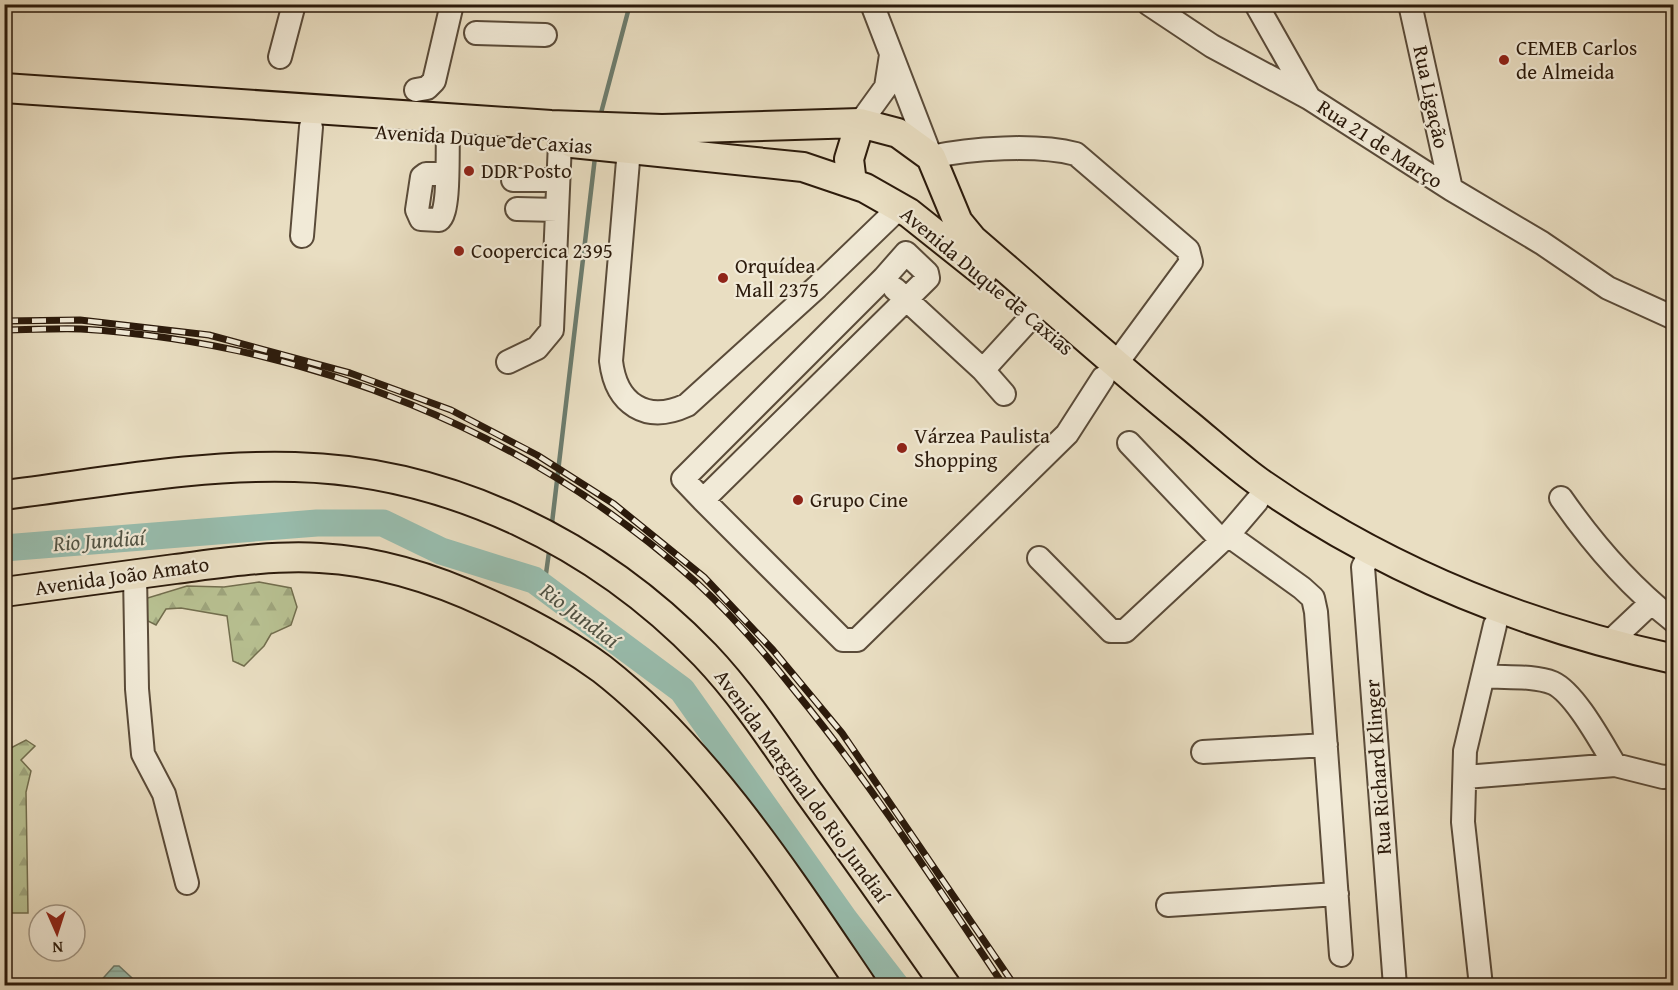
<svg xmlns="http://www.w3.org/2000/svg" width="1678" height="990" viewBox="0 0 1678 990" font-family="'Gentium Book Plus',serif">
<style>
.forest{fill:url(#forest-firs);stroke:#726e4e;stroke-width:1.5}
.water{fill:url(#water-rules);stroke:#6c7c6d;stroke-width:1.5}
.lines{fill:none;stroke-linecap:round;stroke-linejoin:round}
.stream{stroke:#6c7c6d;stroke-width:4.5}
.river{stroke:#98bdae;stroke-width:27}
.minor-casing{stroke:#5a4b39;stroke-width:26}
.major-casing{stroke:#2b1a0b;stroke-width:32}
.minor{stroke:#f1ead7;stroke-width:22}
.major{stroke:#e9dec2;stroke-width:28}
.rail-casing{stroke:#2b1a0b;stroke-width:7}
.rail{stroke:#f1ead7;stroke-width:4.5;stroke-dasharray:14;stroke-linecap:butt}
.poi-dot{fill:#8f2418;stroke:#f1ead7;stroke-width:2}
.labels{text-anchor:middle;stroke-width:4.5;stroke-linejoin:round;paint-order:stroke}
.poi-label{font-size:21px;fill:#2b1a0b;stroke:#f1ead7;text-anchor:start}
.street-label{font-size:21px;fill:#2b1a0b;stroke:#f1ead7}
.water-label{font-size:22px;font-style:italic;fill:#515344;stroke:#f1ead7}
</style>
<defs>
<pattern id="forest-firs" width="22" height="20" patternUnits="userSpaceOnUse" patternTransform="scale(1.5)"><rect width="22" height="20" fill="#b8c192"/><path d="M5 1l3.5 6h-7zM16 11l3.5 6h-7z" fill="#9ea57d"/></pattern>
<pattern id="water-rules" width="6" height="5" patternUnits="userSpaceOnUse" patternTransform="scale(1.5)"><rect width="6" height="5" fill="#98bdae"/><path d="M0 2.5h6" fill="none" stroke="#83a294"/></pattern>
</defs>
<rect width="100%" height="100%" fill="#e9dec2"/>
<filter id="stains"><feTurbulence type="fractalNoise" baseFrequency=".00333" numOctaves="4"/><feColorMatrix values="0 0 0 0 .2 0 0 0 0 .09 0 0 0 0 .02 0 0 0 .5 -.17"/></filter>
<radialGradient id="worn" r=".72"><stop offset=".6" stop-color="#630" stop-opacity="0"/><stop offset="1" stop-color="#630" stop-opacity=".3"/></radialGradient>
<path class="forest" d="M 259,582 L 291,588 L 297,607 L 291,625 L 271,634 L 264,646 L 244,666 L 233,661 L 227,616 L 181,608 L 166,609 L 156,625 L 144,619 L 141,600 L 187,586 L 224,587 Z
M 26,740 L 35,746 L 21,760 L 31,771 L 26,792 L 28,913 L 6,913 L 5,751 Z"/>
<path class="water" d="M 114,966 L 119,966 L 132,978 L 135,985 L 97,985 Z"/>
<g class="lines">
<path class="stream" d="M 601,113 L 630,4
M 552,523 L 595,157
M 544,588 L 549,552"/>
<path class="river" d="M 4,548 L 317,523 L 383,523 L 441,551 L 534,580 L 682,690 L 845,920 L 896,986"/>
<g class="minor-casing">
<path id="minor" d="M 872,4 L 931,157 C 971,148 1037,144 1076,154 L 1188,250 L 1191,262 L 1116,364
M 1149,4 L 1212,46 L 1309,98 L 1451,189 L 1542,243 L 1608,288 L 1674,318
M 1256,4 L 1308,96
M 1410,4 L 1451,189
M 476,33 L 545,35
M 280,57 L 294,4
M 416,90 L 427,88 L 434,81 L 452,4
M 860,123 L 886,87 L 891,55
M 629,149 L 611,361 C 616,404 646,424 687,405 L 817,287 L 900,207
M 447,174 L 426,174 L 422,177 L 417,210 L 421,219 L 439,220 C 450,213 447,152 448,137
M 513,180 L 558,180
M 517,209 L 557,210
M 302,236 L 311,127
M 895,289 L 983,370 L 1004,394
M 508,362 L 537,348 L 552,330 L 560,142
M 983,370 L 1033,315
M 1129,443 L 1222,541
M 1561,498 C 1593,544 1629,586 1674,621
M 703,500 L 928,278 L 927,273 L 906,253 L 884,278 L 683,479 L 703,500 L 843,640 L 857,640 L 1067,434 L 1103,378
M 1257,501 L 1228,535 L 1302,588 L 1313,598 L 1316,612 L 1341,955
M 1372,550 L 1363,567 L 1395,986
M 1039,558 L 1111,631 L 1125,631 L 1228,535
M 135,575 L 137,689 L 143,754 L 164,794 L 187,883
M 1603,644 L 1615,637 L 1651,603
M 1483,676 C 1504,678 1533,675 1553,683 C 1575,693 1602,744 1615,765 L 1663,777 L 1674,776
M 1203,752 L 1326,745
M 1465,777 L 1615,765
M 1168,905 L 1337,894
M 1481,986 L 1463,822 L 1465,751 L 1495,625"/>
</g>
<g class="major-casing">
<path id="major" d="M 4,88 L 551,125 L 662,129 L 860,123 L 898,133 L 931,157 L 958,222 L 972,239 C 1044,301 1115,365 1189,425 C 1212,444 1235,465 1259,482 C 1383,569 1526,627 1674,659
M 572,143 L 803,167 L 865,188 L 909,213 L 983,272
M 852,183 L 849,159 L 860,123
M 4,495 C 101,483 198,464 295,467 C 450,471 598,544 705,655 C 744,696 775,744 807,790 C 854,855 900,920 946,986
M 4,592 C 61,584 118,577 175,569 C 222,563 272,555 320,558 C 379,561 436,579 489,604 C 528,622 567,643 602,669 C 706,750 788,877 862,986"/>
</g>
<use href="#minor" class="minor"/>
<use href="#major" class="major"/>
<g class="rail-casing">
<path id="rail" d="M 4,321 L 80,320 L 209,335 L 350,373 L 451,410 L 537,455 L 614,504 L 704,577 L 773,650 L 842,733 L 1015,986
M 4,330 C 30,330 56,328 81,329 C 306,343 529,431 697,583 C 732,615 765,653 795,691 C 871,784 937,886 1004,986"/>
</g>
<use href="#rail" class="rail"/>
</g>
<g class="poi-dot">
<circle cx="1504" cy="60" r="6"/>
<circle cx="469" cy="171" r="6"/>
<circle cx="459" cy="251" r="6"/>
<circle cx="723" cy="278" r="6"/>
<circle cx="902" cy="448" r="6"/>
<circle cx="798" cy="500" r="6"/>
</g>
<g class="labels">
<g class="poi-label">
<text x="1516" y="55">CEMEB Carlos<tspan x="1516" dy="24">de Almeida</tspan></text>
<text x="481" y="178">DDR Posto</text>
<text x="471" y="258">Coopercica 2395</text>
<text x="735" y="273">Orquídea<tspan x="735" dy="24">Mall 2375</tspan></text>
<text x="914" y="443">Várzea Paulista<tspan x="914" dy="24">Shopping</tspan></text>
<text x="810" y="507">Grupo Cine</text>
</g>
<g class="street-label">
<text transform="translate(1431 97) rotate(78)" y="7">Rua Ligação</text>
<text transform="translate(484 139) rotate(4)" y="7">Avenida Duque de Caxias</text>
<text transform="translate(1380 144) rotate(33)" y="7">Rua 21 de Março</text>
<text transform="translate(987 281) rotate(40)" y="7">Avenida Duque de Caxias</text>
<text transform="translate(122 576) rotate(-8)" y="7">Avenida João Amato</text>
<text transform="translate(1378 767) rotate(-94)" y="7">Rua Richard Klinger</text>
<text transform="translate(802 786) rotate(54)" y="7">Avenida Marginal do Rio Jundiaí</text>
</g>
<g class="water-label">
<text transform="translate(99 540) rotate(-4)" y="8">Rio Jundiaí</text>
<text transform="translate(580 615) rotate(37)" y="8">Rio Jundiaí</text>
</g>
</g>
<rect width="1678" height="990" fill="none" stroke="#e9dec2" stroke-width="24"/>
<rect x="6" y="6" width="1666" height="978" fill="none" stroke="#2b1a0b" stroke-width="3"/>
<rect x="12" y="12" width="1654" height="966" fill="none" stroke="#2b1a0b" stroke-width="1.5"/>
<g transform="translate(57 933) rotate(177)"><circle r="28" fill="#f1ead7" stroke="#a29785" stroke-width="1.5"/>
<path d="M0-4.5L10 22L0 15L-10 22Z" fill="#8f2418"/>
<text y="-9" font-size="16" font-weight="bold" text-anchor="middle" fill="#2b1a0b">N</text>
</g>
<rect width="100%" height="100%" filter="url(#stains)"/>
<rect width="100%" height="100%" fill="url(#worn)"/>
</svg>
